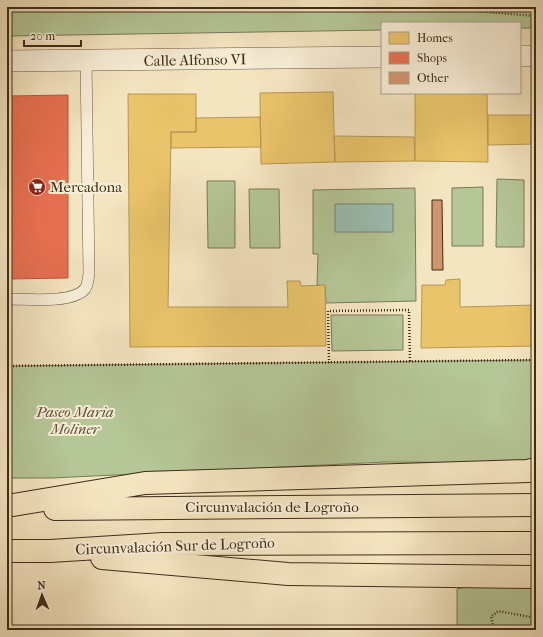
<svg xmlns="http://www.w3.org/2000/svg" width="543" height="637" viewBox="0 0 543 637" font-family="'IM FELL French Canon',serif">
<style>
.green{fill:#b5c697;stroke:#7a7957}
.water{fill:#9cbfb3;stroke:#778475}
.homes{fill:#e9c46a;stroke:#b69651}
.shops{fill:#e76f51;stroke:#b55b40}
.building{fill:#d1956d;stroke:#3f2c17}
.lines{fill:none;stroke-linecap:round;stroke-linejoin:round}
.service-casing{stroke:#6c5a42;stroke-width:12}
.minor-casing{stroke:#6c5a42;stroke-width:22}
.trunk-casing{stroke:#3f2c17;stroke-width:24}
.path{stroke:#3f2c17;stroke-width:2.5;stroke-dasharray:1 2;stroke-linecap:butt}
.service{stroke:#f8eed7;stroke-width:11}
.minor{stroke:#f8eed7;stroke-width:21}
.trunk{stroke:#f4e5c1;stroke-width:22}
.labels{text-anchor:middle;stroke-width:4;stroke-linejoin:round;paint-order:stroke}
.street-label{font-size:15px;fill:#3f2c17;stroke:#f8eed7}
.poi-label{font-size:15px;fill:#3f2c17;stroke:#f8eed7;text-anchor:start}
.park-label{font-size:15px;font-style:italic;fill:#5c5237;stroke:#f8eed7}
</style>
<rect width="100%" height="100%" fill="#f4e5c1"/>
<filter id="stains"><feTurbulence type="fractalNoise" baseFrequency=".005" numOctaves="4"/><feColorMatrix values="0 0 0 0 .2 0 0 0 0 .09 0 0 0 0 .02 0 0 0 .5 -.17"/></filter>
<radialGradient id="worn" r=".72"><stop offset=".6" stop-color="#630" stop-opacity="0"/><stop offset="1" stop-color="#630" stop-opacity=".3"/></radialGradient>
<path class="green" d="M 7,7 L 536,7 L 536,28 L 520,28 L 520,23 L 382,23 L 382,30 L 7,36 Z
M 497,179 L 524,180 L 524,247 L 496,247 Z
M 207,181 L 235,181 L 235,248 L 208,248 Z
M 483,187 L 483,246 L 452,246 L 452,188 Z
M 415,188 L 416,301 L 326,303 L 325,286 L 317,285 L 318,254 L 313,254 L 313,190 Z
M 249,189 L 279,189 L 280,248 L 250,248 Z
M 403,315 L 403,350 L 332,351 L 331,315 Z
M 536,360 L 536,461 L 528,463 L 386,462 L 52,478 L 7,478 L 7,366 Z
M 477,585 L 536,587 L 536,630 L 457,630 L 457,589 Z"/>
<path class="water" d="M 335,204 L 393,204 L 393,232 L 335,232 Z"/>
<path class="homes" d="M 333,92 L 335,162 L 261,164 L 260,93 Z
M 415,93 L 487,93 L 488,162 L 415,161 Z
M 128,94 L 196,94 L 196,132 L 171,132 L 168,307 L 288,307 L 287,281 L 300,281 L 301,286 L 325,285 L 326,346 L 130,347 Z
M 488,115 L 536,115 L 536,144 L 488,145 Z
M 260,117 L 261,147 L 171,148 L 171,132 L 196,132 L 196,118 Z
M 334,136 L 414,137 L 415,161 L 335,162 Z
M 460,279 L 460,307 L 536,305 L 536,346 L 421,348 L 422,285 L 445,285 L 446,280 Z"/>
<path class="shops" d="M 68,95 L 68,278 L 7,279 L 7,96 Z"/>
<path class="building" d="M 432,200 L 442,200 L 443,270 L 432,270 Z"/>
<g class="lines">
<g class="service-casing">
<path id="service" d="M 7,299 C 27,299 72,304 85,289 C 88,285 88,278 89,274 L 86,60"/>
</g>
<g class="minor-casing">
<path id="minor" d="M 520,56 L 536,56
M 7,61 L 382,57"/>
</g>
<g class="trunk-casing">
<path id="trunk" d="M 7,506 L 145,483 L 528,471 L 536,469
M 55,509 L 536,505
M 7,551 L 50,551 L 163,544 L 536,543
M 102,558 L 288,574 L 536,577"/>
</g>
<path class="path" d="M 427,7 L 536,16
M 329,363 L 328,311 L 409,310 L 410,362
M 7,366 L 536,360
M 494,630 L 491,617 L 498,611 L 536,618"/>
<use href="#service" class="service"/>
<use href="#minor" class="minor"/>
<use href="#trunk" class="trunk"/>
</g>
<defs>
<g id="supermarket-disc" transform="scale(0.9)"><circle r="9.5" fill="#8f2418" stroke="#f8eed7"/><path d="M-6-5.5h2.5l.6 2H6L4.5 2H-2.5L-4.4-4H-6ZM-1.5 3.2a1.3 1.3 0 1 0 .1 0ZM3 3.2a1.3 1.3 0 1 0 .1 0Z" fill="#fff"/></g>
</defs>
<g fill-rule="evenodd">
<use href="#supermarket-disc" x="37" y="187"/>
</g>
<g class="labels">
<g class="street-label">
<text transform="translate(195 60) rotate(-1)" y="5">Calle Alfonso VI</text>
<text x="272" y="512">Circunvalación de Logroño</text>
<text transform="translate(175 546) rotate(-2)" y="5">Circunvalación Sur de Logroño</text>
</g>
<g class="poi-label">
<text x="50" y="192">Mercadona</text>
</g>
<g class="park-label">
<text x="75" y="417">Paseo Maria<tspan x="75" dy="17">Moliner</tspan></text>
</g>
</g>
<rect width="543" height="637" fill="none" stroke="#f4e5c1" stroke-width="24"/>
<rect x="8" y="8" width="527" height="621" fill="none" stroke="#3f2c17" stroke-width="2"/>
<rect x="12" y="12" width="519" height="613" fill="none" stroke="#3f2c17"/>
<rect x="381" y="22" width="140" height="72" fill="#f8eed7" stroke="#aea08a"/>
<rect x="389" y="32" width="20" height="12" fill="#e9c46a" stroke="#aea08a"/>
<text x="417" y="42" font-size="12" fill="#3f2c17">Homes</text>
<rect x="389" y="52" width="20" height="12" fill="#e76f51" stroke="#aea08a"/>
<text x="417" y="62" font-size="12" fill="#3f2c17">Shops</text>
<rect x="389" y="72" width="20" height="12" fill="#d1956d" stroke="#aea08a"/>
<text x="417" y="82" font-size="12" fill="#3f2c17">Other</text>
<g transform="translate(42 595) rotate(358)" stroke="#f8eed7" stroke-width="3" paint-order="stroke">
<path d="M0-3L7 15L0 10L-7 15Z" fill="#3f2c17"/>
<text y="-6" font-size="11" font-weight="bold" text-anchor="middle" fill="#3f2c17">N</text>
</g>
<path d="M24 40v6h57v-6" fill="none" stroke="#3f2c17" stroke-width="2"/>
<text x="30" y="40" font-size="12" fill="#3f2c17" stroke="#f8eed7" stroke-width="3" paint-order="stroke">20 m</text>
<rect width="100%" height="100%" filter="url(#stains)"/>
<rect width="100%" height="100%" fill="url(#worn)"/>
</svg>
